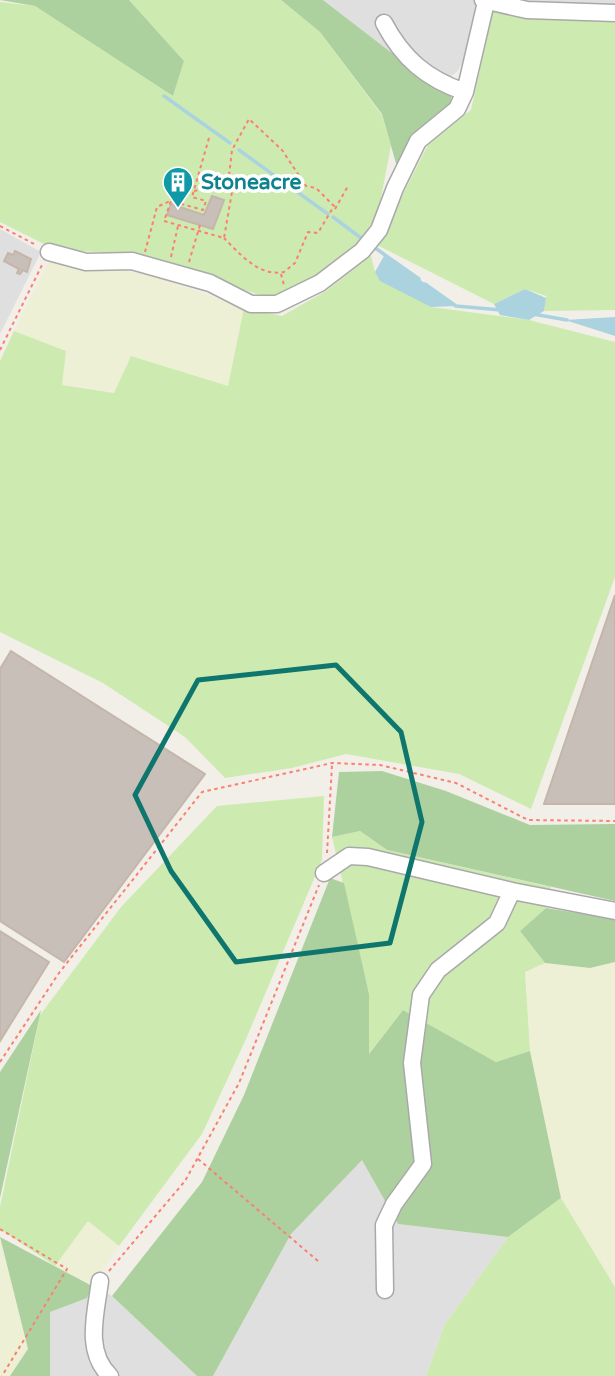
<svg xmlns="http://www.w3.org/2000/svg" width="615" height="1376" viewBox="0 0 615 1376" font-family="'Varela Round',sans-serif">
<style>
.residential{fill:#e0dfdf}
.farmland{fill:#eef0d5}
.grass{fill:#cdebb0}
.forest{fill:#add19e}
.water{fill:#aad3df}
.lines{fill:none;stroke-linecap:round;stroke-linejoin:round}
.stream{stroke:#aad3df;stroke-width:3.5}
.building{fill:#c7bfb8;stroke:#c4b6ab;stroke-width:2}
.minor-casing{stroke:#a9a9a9;stroke-width:19}
.path{stroke:#fa8072;stroke-width:2;stroke-dasharray:3.5 3.5;stroke-linecap:butt}
.minor{stroke:#fff;stroke-width:16}
.marked{fill:none;stroke:#0f766e;stroke-width:5;stroke-linejoin:round}
.labels{text-anchor:middle;stroke-width:7;stroke-linejoin:round;paint-order:stroke}
.culture-label{font-size:21px;font-weight:bold;fill:#0d838f;stroke:#fff;text-anchor:start}
</style>
<rect width="100%" height="100%" fill="#f2efe9"/>
<path class="residential" d="M 323,0 L 475,0 L 479,2 L 471,44 L 458,71 L 436,87 Z
M 521,0 L 615,0 L 615,9 L 520,5 Z
M 0,229 L 41,252 L 0,334 Z
M 362,1159 L 398,1224 L 508,1237 L 445,1324 L 426,1376 L 213,1376 L 291,1234 Z
M 72,1275 L 112,1296 L 197,1376 L 10,1376 Z"/>
<path class="farmland" d="M 49,260 L 148,274 L 244,308 L 229,386 L 131,356 L 114,393 L 62,385 L 66,351 L 14,331 Z
M 615,962 L 615,1287 L 561,1198 L 530,1051 L 525,972 L 545,963 L 590,968 Z
M 88,1221 L 119,1246 L 92,1286 L 55,1266 Z
M 0,1239 L 28,1349 L 10,1376 L 0,1376 Z"/>
<path class="grass" d="M 129,0 L 281,0 L 320,32 L 382,115 L 391,146 L 378,213 L 353,254 L 317,280 L 274,299 L 124,254 L 54,249 L 0,222 L 0,2 L 35,6 L 173,96 L 184,61 Z
M 493,11 L 615,20 L 615,310 L 544,311 L 546,296 L 525,289 L 494,304 L 377,245 L 431,139 L 471,110 Z
M 371,256 L 375,272 L 431,307 L 529,320 L 615,342 L 615,577 L 531,809 L 459,774 L 346,754 L 292,768 L 225,778 L 185,737 L 103,683 L 0,632 L 0,361 L 14,331 L 66,351 L 62,385 L 114,393 L 131,356 L 228,386 L 244,308 L 282,316 L 326,291 Z
M 324,796 L 322,860 L 246,1039 L 202,1134 L 119,1246 L 88,1221 L 55,1266 L 0,1229 L 0,1207 L 40,1015 L 121,907 L 217,806 Z
M 360,831 L 387,850 L 551,887 L 546,908 L 520,931 L 545,963 L 525,972 L 530,1051 L 496,1062 L 403,1010 L 368,1055 L 369,994 L 332,837 Z
M 561,1198 L 615,1287 L 615,1376 L 426,1376 L 445,1324 L 508,1237 Z"/>
<path class="forest" d="M 0,0 L 129,0 L 184,61 L 173,96 L 35,6 Z
M 281,0 L 323,0 L 436,87 L 451,92 L 452,106 L 423,126 L 397,167 L 382,114 L 320,32 Z
M 382,771 L 446,791 L 530,825 L 615,824 L 615,901 L 387,850 L 360,831 L 332,837 L 339,772 Z
M 330,878 L 344,883 L 369,994 L 369,1054 L 403,1010 L 496,1062 L 530,1051 L 561,1198 L 508,1237 L 398,1224 L 362,1160 L 291,1234 L 213,1376 L 197,1376 L 112,1296 L 202,1182 L 244,1095 Z
M 546,908 L 615,919 L 615,962 L 590,968 L 545,963 L 520,931 Z
M 41,1010 L 0,1198 L 0,1072 Z
M 0,1237 L 92,1286 L 87,1298 L 50,1312 L 50,1376 L 10,1376 L 28,1349 Z"/>
<path class="water" d="M 385,254 L 456,306 L 431,307 L 380,281 L 375,272 Z
M 525,289 L 546,298 L 544,311 L 529,320 L 500,315 L 494,304 Z
M 615,317 L 615,336 L 565,320 Z"/>
<g class="lines">
<path class="stream" d="M 164,96 L 230,143
M 239,150 L 328,214
M 333,217 L 365,241
M 371,245 L 419,279
M 425,284 L 456,306 L 501,310
M 533,314 L 567,320"/>
</g>
<path class="building" d="M 212,196 L 224,200 L 213,229 L 167,215 L 171,204 L 204,215 Z
M 15,251 L 31,259 L 27,272 L 23,270 L 20,274 L 17,273 L 19,269 L 4,261 L 8,253 L 13,255 Z
M 615,595 L 615,804 L 544,804 Z
M 11,651 L 205,774 L 64,962 L 0,921 L 0,669 Z
M 0,931 L 49,962 L 0,1041 Z"/>
<g class="lines">
<g class="minor-casing">
<path id="minor" d="M 483,0 L 527,10 L 615,13
M 384,23 C 403,59 427,79 465,92
M 49,252 L 86,262 L 132,261 L 210,283 L 251,304 L 277,304 L 320,283 L 362,251 L 379,230 L 395,188 L 418,141 L 457,109 L 465,92 L 486,2
M 324,873 L 349,856 L 368,857 L 512,891
M 100,1281 C 96,1313 84,1351 110,1376
M 385,1290 L 384,1225 L 394,1204 L 423,1164 L 412,1063 L 421,995 L 438,970 L 497,923 L 512,891 L 615,911"/>
</g>
<path class="path" d="M 209,138 L 192,197 L 206,201 L 203,210 L 171,201 L 164,221 L 224,238 L 232,192 L 229,176 L 232,150 L 249,119 L 282,150 L 306,186 L 316,188 L 334,206 L 318,233 L 308,232 L 295,263 L 284,272 C 259,277 240,254 224,238
M 194,191 L 229,184
M 335,209 L 348,186
M 0,226 L 36,245
M 145,252 L 157,207 L 170,201
M 171,257 L 178,226
M 189,262 L 200,225
M 281,274 L 284,285
M 0,350 L 43,263
M 327,853 L 332,765
M 0,1062 L 59,973 L 202,792 L 332,763 L 380,765 L 456,783 L 528,820 L 615,821
M 198,1159 L 318,1261
M 0,1229 L 67,1269 L 2,1376
M 109,1271 L 185,1181 L 239,1083 L 319,885"/>
<use href="#minor" class="minor"/>
</g>
<path class="marked" d="M 336,665 L 401,732 L 422,822 L 390,943 L 236,962 L 171,871 L 135,795 L 198,680 Z"/>
<defs>
<g id="building-pin" transform="scale(1.575)"><path d="M0 17L-7.5 6A9.5 9.5 0 1 1 7.5 6Z" fill="#0f9aa8" stroke="#fff"/><path d="M-4-6H4V6H1V3H-1V6H-4ZM-2.5-4.3h1.7v1.8h-1.7ZM.8-4.3h1.7v1.8H.8ZM-2.5-1h1.7V.8h-1.7ZM.8-1h1.7V.8H.8Z" fill="#fff"/></g>
</defs>
<g fill-rule="evenodd">
<use href="#building-pin" x="178" y="182"/>
</g>
<g class="labels">
<g class="culture-label">
<text x="201" y="189">Stoneacre</text>
</g>
</g>
</svg>
